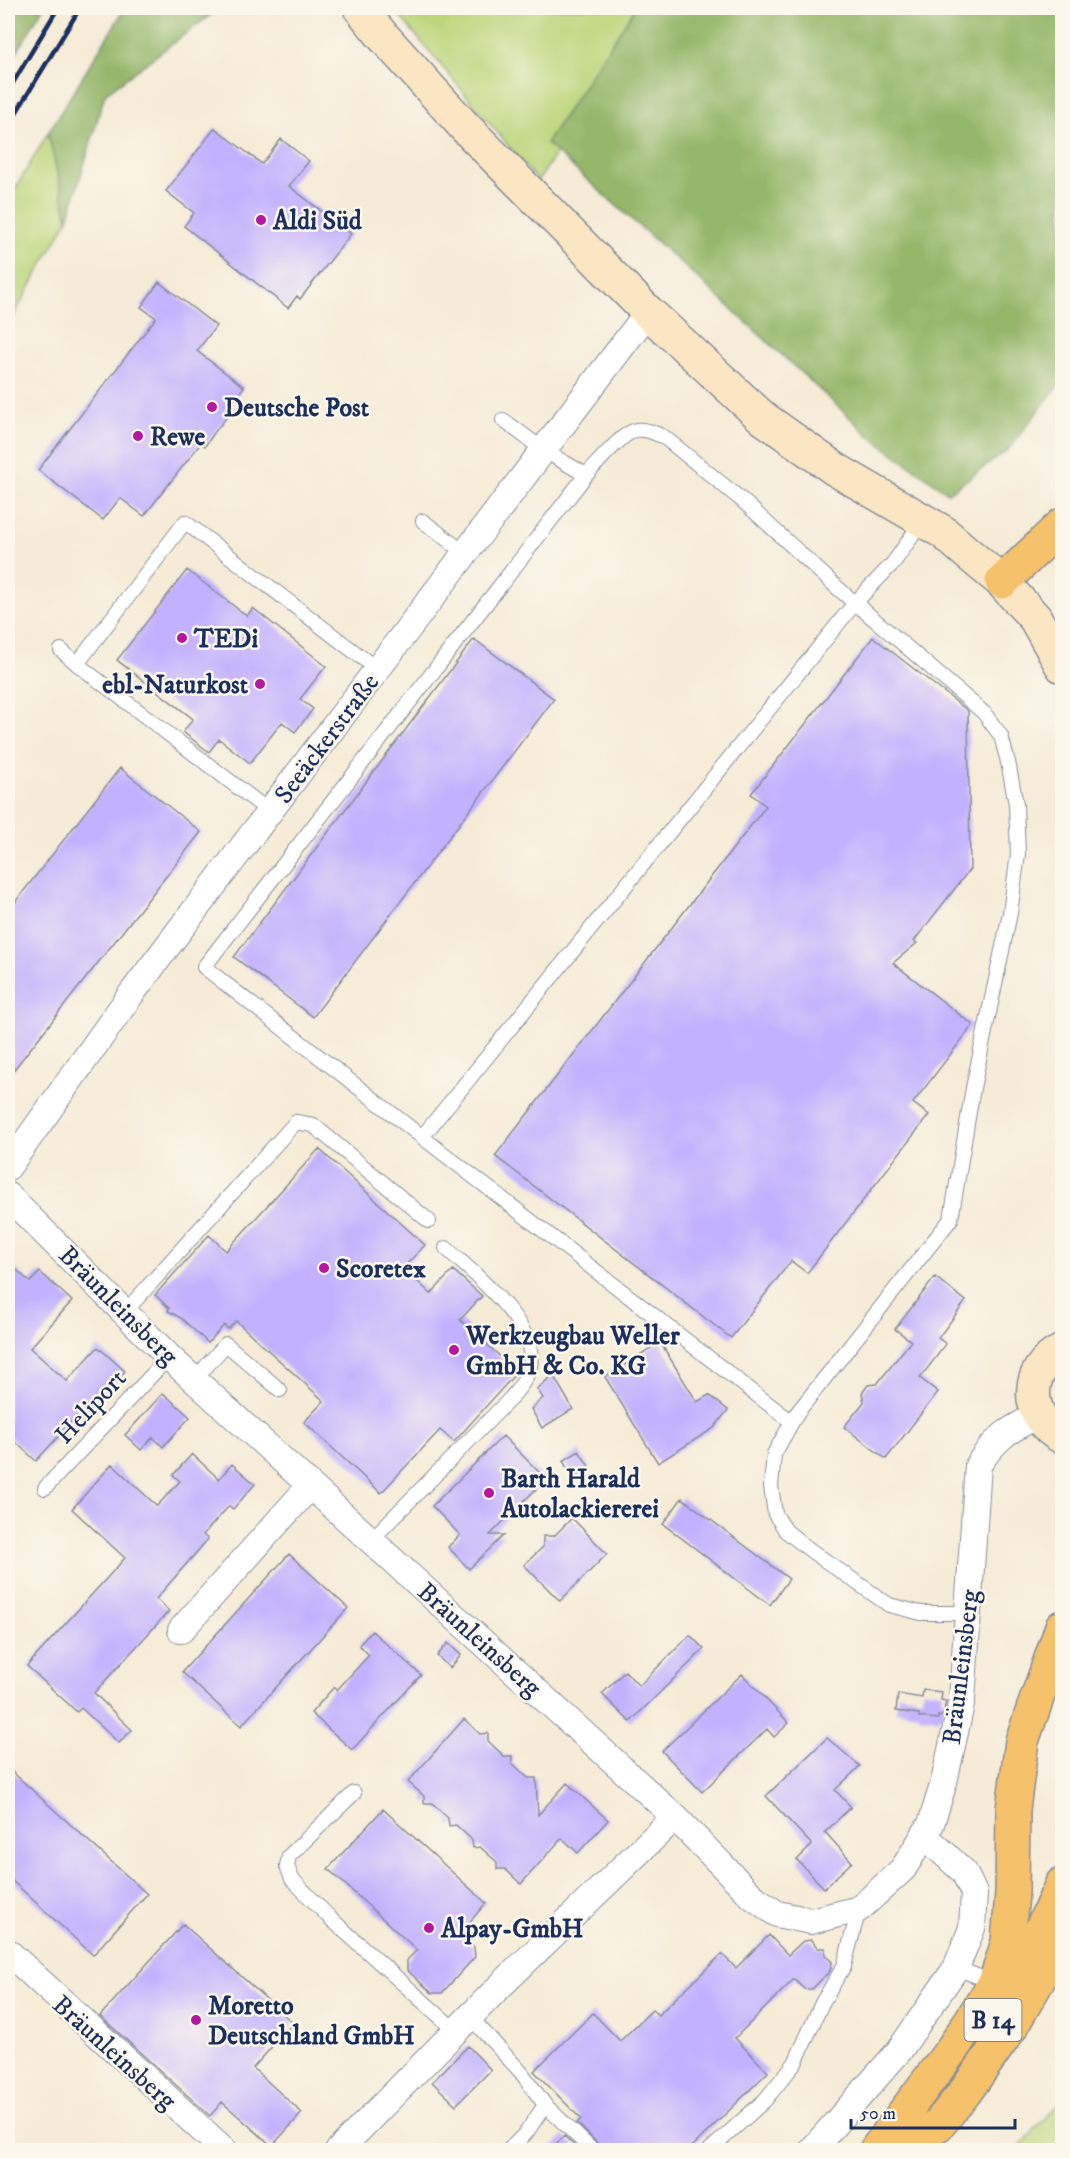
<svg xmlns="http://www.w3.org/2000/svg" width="1070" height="2158" viewBox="0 0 1070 2158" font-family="'IM FELL DW Pica',serif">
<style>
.green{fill:#bcd67b;stroke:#6c826c;stroke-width:1.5}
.forest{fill:#95b76b;stroke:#587364;stroke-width:1.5}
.building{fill:#c2b1fe}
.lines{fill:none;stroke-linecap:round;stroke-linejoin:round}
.lane-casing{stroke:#888d9a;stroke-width:16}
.street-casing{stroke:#888d9a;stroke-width:28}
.secondary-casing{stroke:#888d9a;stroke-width:36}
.primary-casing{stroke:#888d9a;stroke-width:36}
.lane{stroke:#fff;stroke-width:14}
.street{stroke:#fff;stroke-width:26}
.secondary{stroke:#fbe6c4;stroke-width:33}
.primary{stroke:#f5c16b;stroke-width:33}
.rail{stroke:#1b2f5e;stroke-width:4.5}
.poi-dot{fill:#b5179e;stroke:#fbf7ec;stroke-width:2}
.labels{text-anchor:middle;stroke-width:5;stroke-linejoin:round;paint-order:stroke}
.shield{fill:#fbf7ec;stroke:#5e6b89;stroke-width:1.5}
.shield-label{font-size:24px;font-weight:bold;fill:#1b2f5e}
.poi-label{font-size:26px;font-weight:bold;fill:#1b2f5e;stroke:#fbf7ec;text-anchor:start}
.street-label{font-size:26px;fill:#1b2f5e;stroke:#fbf7ec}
</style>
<rect width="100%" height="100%" fill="#fbf7ec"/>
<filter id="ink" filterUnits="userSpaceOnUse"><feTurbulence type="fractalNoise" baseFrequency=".0167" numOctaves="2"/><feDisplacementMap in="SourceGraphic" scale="12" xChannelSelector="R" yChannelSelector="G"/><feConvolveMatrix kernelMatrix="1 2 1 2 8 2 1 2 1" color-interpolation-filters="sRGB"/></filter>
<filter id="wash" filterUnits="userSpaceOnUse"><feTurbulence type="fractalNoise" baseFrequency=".008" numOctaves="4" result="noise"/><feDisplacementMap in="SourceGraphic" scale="24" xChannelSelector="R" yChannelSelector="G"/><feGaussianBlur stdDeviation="1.35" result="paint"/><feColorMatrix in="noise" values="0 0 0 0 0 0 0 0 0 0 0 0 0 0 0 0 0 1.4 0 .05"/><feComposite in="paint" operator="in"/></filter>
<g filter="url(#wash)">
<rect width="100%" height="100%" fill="#f5ebd6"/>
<path class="green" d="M 393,8 L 655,8 L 617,60 L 538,181 Z
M 48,133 L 68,219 L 8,326 L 8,201 Z
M 1062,2099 L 1062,2150 L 1017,2150 Z"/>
<path class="forest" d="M 8,8 L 43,8 L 8,67 Z
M 125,8 L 220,8 L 105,94 L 68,219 L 48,133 Z
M 635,8 L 1062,8 L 1062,381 L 1007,451 L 948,493 L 872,438 L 711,290 L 546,143 Z"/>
<g id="blocks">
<path class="building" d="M 215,128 L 262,164 L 281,139 L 309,161 L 289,186 L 351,234 L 300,299 L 297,296 L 288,308 L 184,226 L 194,213 L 166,191 Z
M 159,282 L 216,326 L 197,351 L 244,387 L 223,414 L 227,417 L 217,429 L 205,446 L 201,443 L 144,516 L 120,498 L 103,520 L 38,470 L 156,318 L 141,307 Z
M 187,570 L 247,616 L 253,608 L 326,666 L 300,699 L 313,709 L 295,732 L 282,722 L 250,763 L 219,739 L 209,752 L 183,732 L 193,719 L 117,660 Z
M 873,637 L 968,711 L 970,869 L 914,941 L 917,943 L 893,963 L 973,1025 L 913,1103 L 929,1115 L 807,1273 L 791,1261 L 731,1338 L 495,1156 L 766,806 L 751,794 Z
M 474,639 L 554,699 L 313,1017 L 234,957 Z
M 120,768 L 201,832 L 8,1077 L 8,911 Z
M 319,1149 L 425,1245 L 403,1268 L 431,1294 L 453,1270 L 482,1296 L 460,1320 L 517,1372 L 454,1442 L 440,1430 L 381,1493 L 304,1422 L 324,1401 L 236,1321 L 228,1329 L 224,1325 L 208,1343 L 181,1318 L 168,1311 L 169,1308 L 155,1295 L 209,1235 L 226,1251 Z
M 8,1262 L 30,1282 L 40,1272 L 72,1301 L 30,1348 L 67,1381 L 98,1347 L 125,1371 L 80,1422 L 76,1417 L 36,1461 L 8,1435 Z
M 935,1277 L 966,1301 L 938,1338 L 946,1344 L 920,1378 L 938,1392 L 886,1459 L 844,1427 L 864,1402 L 862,1393 L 868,1385 L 877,1384 L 911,1341 L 895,1329 Z
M 660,1342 L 697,1402 L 709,1395 L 728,1410 L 714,1428 L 658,1463 L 605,1377 Z
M 553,1375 L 573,1409 L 542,1428 L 531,1409 L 543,1398 L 537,1389 Z
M 163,1393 L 190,1417 L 163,1447 L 153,1437 L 141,1450 L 125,1435 Z
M 503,1436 L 546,1479 L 490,1535 L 504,1535 L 469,1569 L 448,1547 L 460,1535 L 432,1506 Z
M 579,1451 L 590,1468 L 573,1478 L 563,1461 Z
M 192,1454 L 219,1479 L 232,1464 L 255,1484 L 233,1509 L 229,1506 L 203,1535 L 208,1539 L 156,1599 L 169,1611 L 94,1693 L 132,1730 L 119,1743 L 81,1708 L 77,1712 L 27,1666 L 125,1558 L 72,1509 L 112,1464 L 157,1506 L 180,1481 L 173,1475 Z
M 682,1498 L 789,1579 L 770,1605 L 663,1524 Z
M 572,1518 L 607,1554 L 560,1601 L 524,1565 L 543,1547 L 543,1536 L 554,1536 Z
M 289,1554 L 348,1608 L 241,1726 L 182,1672 Z
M 372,1631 L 421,1675 L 352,1750 L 311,1713 L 334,1687 L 337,1690 L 369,1655 L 359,1645 Z
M 690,1635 L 704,1649 L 630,1722 L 602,1694 L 625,1671 L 639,1686 Z
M 448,1643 L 461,1655 L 450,1668 L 437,1656 Z
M 742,1674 L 789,1723 L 774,1737 L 767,1729 L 702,1792 L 662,1751 Z
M 923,1690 L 942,1692 L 941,1700 L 946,1701 L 943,1717 L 938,1716 L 938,1719 L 919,1717 L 919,1714 L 896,1711 L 898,1694 L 922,1698 Z
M 464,1719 L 480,1734 L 488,1733 L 488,1741 L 504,1756 L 512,1756 L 512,1763 L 528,1778 L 536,1778 L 538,1815 L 567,1783 L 608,1820 L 578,1853 L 562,1838 L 521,1884 L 505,1869 L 497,1869 L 497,1862 L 480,1847 L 473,1848 L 472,1840 L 456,1825 L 449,1826 L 448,1818 L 432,1803 L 424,1803 L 424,1796 L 408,1782 Z
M 827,1738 L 860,1766 L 835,1790 L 851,1807 L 825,1832 L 852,1862 L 824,1888 L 797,1860 L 812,1845 L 766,1796 Z
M 8,1768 L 147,1894 L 93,1955 L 8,1877 Z
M 383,1809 L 486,1903 L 460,1933 L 474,1947 L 475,1957 L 442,1993 L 432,1993 L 407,1970 L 407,1960 L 417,1950 L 328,1869 Z
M 183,1924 L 293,2023 L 253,2068 L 302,2113 L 272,2146 L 222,2102 L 210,2116 L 100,2016 Z
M 769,1935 L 788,1955 L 803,1941 L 811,1940 L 818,1948 L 825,1948 L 825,1955 L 832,1962 L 830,1971 L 812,1989 L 804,1989 L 794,1979 L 735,2038 L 768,2072 L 688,2151 L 601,2151 L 598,2144 L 577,2123 L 581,2119 L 534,2071 L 593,2013 L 620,2041 L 652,2010 L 658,2015 L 722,1954 L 736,1968 Z
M 468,2046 L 491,2070 L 456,2105 L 432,2082 Z
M 564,2136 L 580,2151 L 549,2151 Z"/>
</g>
</g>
<g filter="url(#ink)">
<use href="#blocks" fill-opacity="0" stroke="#888d9a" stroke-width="1.5"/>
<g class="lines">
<g class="lane-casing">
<path id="lane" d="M 503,420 L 545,451 L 586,475 C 597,464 622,433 636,430 C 647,429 655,433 664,437 L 743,501 L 841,591 L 984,713 L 1001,736 L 1008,762 L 1016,804 L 1018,854 L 1010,913 L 973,1088 L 951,1219 L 797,1413 L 774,1454 L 771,1486 L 775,1514 L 786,1531 L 810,1550 L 889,1605 L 921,1613 L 968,1613
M 423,521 L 466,554
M 61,650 L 77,664
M 270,812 L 77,664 L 185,522 L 378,670
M 422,1137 L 204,967 L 586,475
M 124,1313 L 296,1122 L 313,1125 L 429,1221
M 195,1379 L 226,1344 L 280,1390
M 792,1422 L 422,1137 L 855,603 L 894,562 L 923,520
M 45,1488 L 169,1357
M 371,1540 L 511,1398 C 519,1388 527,1379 530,1366 C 538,1324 473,1273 446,1248
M 354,1793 L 289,1856 L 287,1866 L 292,1879 L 330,1918 L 456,2031
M 956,1968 L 995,1983
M 470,2017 L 521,2072 L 545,2105 L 526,2133 L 509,2150
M 545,2105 L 592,2150
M 710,2150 L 765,2100 L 795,2063 L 822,2003 L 844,1966 L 859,1909"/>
</g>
<g class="street-casing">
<path id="street" d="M 8,1167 L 132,993 L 648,312
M 8,1196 L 169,1357 L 675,1817 L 752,1896 L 777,1914 L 811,1921 L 859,1909 L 903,1869 L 931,1824 L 944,1782 L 962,1700 L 978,1465 C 997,1436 1009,1430 1038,1415
M 181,1630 L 310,1486
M 8,1952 L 224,2150
M 339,2150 L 496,1990 L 675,1817
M 812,2150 L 899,2051 L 956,1968 L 972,1928 L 974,1893 L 964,1872 L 924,1835"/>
</g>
<g class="secondary-casing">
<path id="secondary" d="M 360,8 L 381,34 L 464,126 L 648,312 L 763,418 L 835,469 L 943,532 L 966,552 L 1002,582 L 1035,618 L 1062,666
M 1062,1351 C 1023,1369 1025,1418 1062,1437"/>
</g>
<g class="primary-casing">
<path id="primary" d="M 1002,582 L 1062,525
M 1007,1996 L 1036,1941 L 1062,1884
M 905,2145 L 939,2124 L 965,2092 L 1011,2027 L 1062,1939
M 876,2150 L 953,2048 L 995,1983 L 1008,1942 L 1012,1893 L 1013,1809 L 1022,1741 L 1062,1627"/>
</g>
<use href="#lane" class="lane"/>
<use href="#street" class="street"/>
<use href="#secondary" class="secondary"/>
<use href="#primary" class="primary"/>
<path class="rail" d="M 8,91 L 58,8
M 8,126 L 80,8"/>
</g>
</g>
<g class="poi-dot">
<circle cx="261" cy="220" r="6"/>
<circle cx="212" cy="407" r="6"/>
<circle cx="138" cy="436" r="6"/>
<circle cx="182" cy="638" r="6"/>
<circle cx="260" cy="684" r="6"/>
<circle cx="324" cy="1268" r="6"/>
<circle cx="454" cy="1350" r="6"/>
<circle cx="489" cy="1493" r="6"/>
<circle cx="429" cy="1928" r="6"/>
<circle cx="196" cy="2020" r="6"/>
</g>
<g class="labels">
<rect class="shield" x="964.5" y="1999" width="57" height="42" rx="4.5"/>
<g class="shield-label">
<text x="993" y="2028">B 14</text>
</g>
<g class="poi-label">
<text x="273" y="229">Aldi Süd</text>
<text x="224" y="416">Deutsche Post</text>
<text x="150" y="445">Rewe</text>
<text x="194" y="647">TEDi</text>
<text x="248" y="693" text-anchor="end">ebl-Naturkost</text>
<text x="336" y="1277">Scoretex</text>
<text x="466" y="1344">Werkzeugbau Weller<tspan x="466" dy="30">GmbH &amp; Co. KG</tspan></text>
<text x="501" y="1487">Barth Harald<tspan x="501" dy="30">Autolackiererei</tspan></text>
<text x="441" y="1937">Alpay-GmbH</text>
<text x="208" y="2014">Moretto<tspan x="208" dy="30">Deutschland GmbH</tspan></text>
</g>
<g class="street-label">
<text transform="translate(326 738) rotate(-53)" y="9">Seeäckerstraße</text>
<text transform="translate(119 1305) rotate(45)" y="9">Bräunleinsberg</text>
<text transform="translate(90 1406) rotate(-47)" y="9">Heliport</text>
<text transform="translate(480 1639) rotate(42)" y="9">Bräunleinsberg</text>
<text transform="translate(960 1667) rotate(-83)" y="9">Bräunleinsberg</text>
<text transform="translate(115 2052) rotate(42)" y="9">Bräunleinsberg</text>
</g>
</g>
<rect width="1070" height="2158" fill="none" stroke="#fbf7ec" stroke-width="30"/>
<path d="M851 2119v9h164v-9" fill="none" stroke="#1b2f5e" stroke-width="3"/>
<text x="860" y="2119" font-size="18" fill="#1b2f5e" stroke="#fbf7ec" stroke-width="4.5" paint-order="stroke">50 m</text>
</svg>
